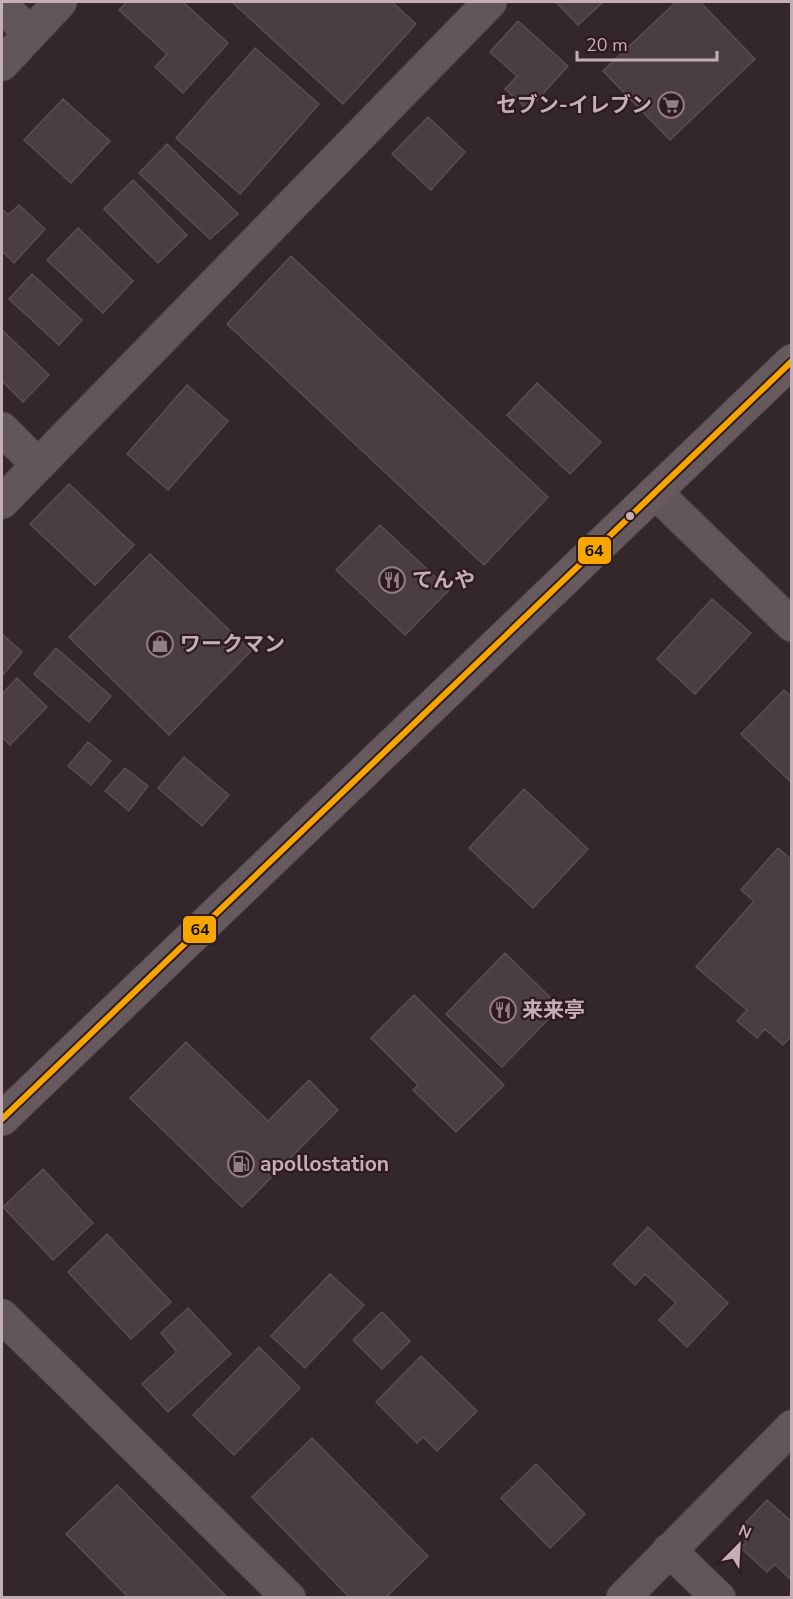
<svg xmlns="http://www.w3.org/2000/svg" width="793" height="1599" viewBox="0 0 793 1599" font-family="'Nunito Sans','Noto Sans JP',sans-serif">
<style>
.building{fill:#4a3e42;stroke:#5b4e53;stroke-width:1.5}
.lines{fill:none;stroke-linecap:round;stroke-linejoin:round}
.minor-casing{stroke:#4c4245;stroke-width:35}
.tertiary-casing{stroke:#4c4245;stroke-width:35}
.secondary-casing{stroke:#4c4245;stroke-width:35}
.minor{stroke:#615659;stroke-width:33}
.tertiary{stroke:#615659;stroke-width:33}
.secondary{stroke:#665a5e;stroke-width:33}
.bus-1-casing{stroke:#2e1a20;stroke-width:10}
.bus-1{stroke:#f7a600;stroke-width:6}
.bus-dot{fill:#c5afb6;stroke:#2e1a20;stroke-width:2}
.labels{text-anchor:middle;stroke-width:4.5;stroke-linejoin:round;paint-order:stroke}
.poi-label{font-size:21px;font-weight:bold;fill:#c5afb6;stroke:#2e1a20;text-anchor:start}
.line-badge{stroke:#2e1a20;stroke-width:2}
.pale-badge-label{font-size:16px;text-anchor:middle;font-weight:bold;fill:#111}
</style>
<rect width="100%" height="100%" fill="#33272b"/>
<path class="building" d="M 127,2 L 183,2 L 228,43 L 183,93 L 155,67 L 167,54 L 119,10 Z
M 232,2 L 392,2 L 416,24 L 343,104 Z
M 556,2 L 603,2 L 578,25 Z
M 676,2 L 700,2 L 755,59 L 670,140 L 603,71 Z
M 518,21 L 568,66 L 528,110 L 505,89 L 517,76 L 490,52 Z
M 255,48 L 319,104 L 240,194 L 176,138 Z
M 63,99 L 110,141 L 71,183 L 24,140 Z
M 428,117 L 465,152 L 431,190 L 392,154 Z
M 167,144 L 238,214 L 210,239 L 139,173 Z
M 133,180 L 187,235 L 158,263 L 104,209 Z
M 19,205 L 45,229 L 14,263 L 2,251 L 2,209 L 8,215 Z
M 78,228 L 133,281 L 103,313 L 47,260 Z
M 291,256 L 548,497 L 484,565 L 227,324 Z
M 32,274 L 82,320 L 59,345 L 9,299 Z
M 2,330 L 49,375 L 23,402 L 2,381 Z
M 537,383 L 601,442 L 570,474 L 507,415 Z
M 187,385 L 228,421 L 168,490 L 127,454 Z
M 69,484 L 134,545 L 95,585 L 30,524 Z
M 380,525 L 449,590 L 405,635 L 336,570 Z
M 150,554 L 251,651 L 169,735 L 69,637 Z
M 712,599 L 751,633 L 695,694 L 657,659 Z
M 2,634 L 22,652 L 2,676 Z
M 56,648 L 111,696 L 89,722 L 34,674 Z
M 17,678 L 47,707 L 10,745 L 2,737 L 2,694 Z
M 784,690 L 792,697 L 792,783 L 741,734 Z
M 88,742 L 111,761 L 91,785 L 68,766 Z
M 184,757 L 229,795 L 202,826 L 158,788 Z
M 125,768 L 148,786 L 129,811 L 105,791 Z
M 524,789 L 588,849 L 533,908 L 469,848 Z
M 778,848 L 792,860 L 792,1035 L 783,1045 L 765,1029 L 757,1038 L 737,1021 L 747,1010 L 696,967 L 754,901 L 741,890 Z
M 505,953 L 560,1007 L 502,1067 L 446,1014 Z
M 414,995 L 504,1085 L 456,1132 L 413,1090 L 418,1085 L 371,1038 Z
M 186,1042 L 268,1121 L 309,1080 L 338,1110 L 242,1207 L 130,1098 Z
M 43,1169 L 93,1223 L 53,1260 L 3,1207 Z
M 648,1227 L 728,1303 L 687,1347 L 659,1320 L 676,1303 L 645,1274 L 635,1285 L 613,1264 Z
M 107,1234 L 171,1302 L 131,1339 L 68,1272 Z
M 330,1274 L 364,1305 L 305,1368 L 271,1336 Z
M 188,1308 L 231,1354 L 168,1412 L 142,1384 L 177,1352 L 161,1333 Z
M 382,1312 L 410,1341 L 382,1369 L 353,1340 Z
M 259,1347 L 300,1388 L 234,1455 L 193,1415 Z
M 421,1356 L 477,1411 L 437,1451 L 423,1437 L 417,1443 L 376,1402 Z
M 312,1438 L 428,1556 L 385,1598 L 350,1598 L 252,1497 Z
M 536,1464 L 585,1514 L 550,1548 L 501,1498 Z
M 117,1485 L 228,1598 L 129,1598 L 66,1534 Z
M 767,1500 L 792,1522 L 792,1581 L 775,1564 L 767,1572 L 741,1548 L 746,1542 L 737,1532 Z"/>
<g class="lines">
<g class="minor-casing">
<path id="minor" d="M 2,6 L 30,33
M 2,429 L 37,464
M 655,492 L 792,625
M 2,502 L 490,2
M 669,1550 L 719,1598
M 623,1598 L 792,1427"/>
</g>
<g class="tertiary-casing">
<path id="tertiary" d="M 2,64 L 60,2
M 2,1316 L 289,1598"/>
</g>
<g class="secondary-casing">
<path id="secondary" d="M 2,1119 L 792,361"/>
</g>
<use href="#minor" class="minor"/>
<use href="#tertiary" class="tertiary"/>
<use href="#secondary" class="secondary"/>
<g class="bus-1-casing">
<path id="bus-1" d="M 2,1119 L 792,361"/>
</g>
<use href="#bus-1" class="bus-1"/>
</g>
<defs>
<g id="supermarket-ring" transform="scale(1.35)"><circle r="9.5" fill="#2e1a20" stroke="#927f85" stroke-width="1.5"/><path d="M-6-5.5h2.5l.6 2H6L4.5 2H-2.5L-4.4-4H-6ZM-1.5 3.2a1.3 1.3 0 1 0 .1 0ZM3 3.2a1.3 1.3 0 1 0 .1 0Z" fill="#927f85"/></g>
<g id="restaurant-ring" transform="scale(1.35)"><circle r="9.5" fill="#2e1a20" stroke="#927f85" stroke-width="1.5"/><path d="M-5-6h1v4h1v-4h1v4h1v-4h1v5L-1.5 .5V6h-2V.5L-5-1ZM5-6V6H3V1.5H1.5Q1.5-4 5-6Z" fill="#927f85"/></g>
<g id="shop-ring" transform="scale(1.35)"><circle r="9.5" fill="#2e1a20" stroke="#927f85" stroke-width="1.5"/><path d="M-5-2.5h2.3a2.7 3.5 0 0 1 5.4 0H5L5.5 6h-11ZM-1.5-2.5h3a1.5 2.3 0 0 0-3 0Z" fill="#927f85"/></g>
<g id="fuel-ring" transform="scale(1.35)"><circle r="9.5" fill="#2e1a20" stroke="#927f85" stroke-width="1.5"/><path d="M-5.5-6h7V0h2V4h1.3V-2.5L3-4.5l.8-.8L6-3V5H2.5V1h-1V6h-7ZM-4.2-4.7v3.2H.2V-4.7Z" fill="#927f85"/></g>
</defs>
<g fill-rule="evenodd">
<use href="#supermarket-ring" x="671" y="105"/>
<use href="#restaurant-ring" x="392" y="580"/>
<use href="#shop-ring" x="160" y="644"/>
<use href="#restaurant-ring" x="503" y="1010"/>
<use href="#fuel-ring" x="241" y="1164"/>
</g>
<circle class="bus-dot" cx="630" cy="516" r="5"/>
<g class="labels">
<g class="poi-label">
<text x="652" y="112" text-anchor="end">セブン-イレブン</text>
<text x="412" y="587">てんや</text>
<text x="180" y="651">ワークマン</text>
<text x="522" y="1017">来来亭</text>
<text x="260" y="1171">apollostation</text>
</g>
</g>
<g class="line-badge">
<rect x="577" y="536" width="35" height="29" rx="6" fill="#f7a600"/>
<rect x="182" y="915" width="35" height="29" rx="6" fill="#f7a600"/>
</g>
<g class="pale-badge-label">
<text x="594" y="556">64</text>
<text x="200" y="935">64</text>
</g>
<rect width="793" height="1599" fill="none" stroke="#c5afb6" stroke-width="6"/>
<g transform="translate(739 1545) rotate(24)" stroke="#2e1a20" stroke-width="4.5" paint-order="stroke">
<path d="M0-4.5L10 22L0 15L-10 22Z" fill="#c5afb6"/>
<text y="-9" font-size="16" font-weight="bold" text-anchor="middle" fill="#c5afb6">N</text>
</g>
<path d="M577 51v9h140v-9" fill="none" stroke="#c5afb6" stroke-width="3"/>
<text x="586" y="51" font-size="18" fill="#c5afb6" stroke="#2e1a20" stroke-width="4.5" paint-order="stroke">20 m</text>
</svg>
